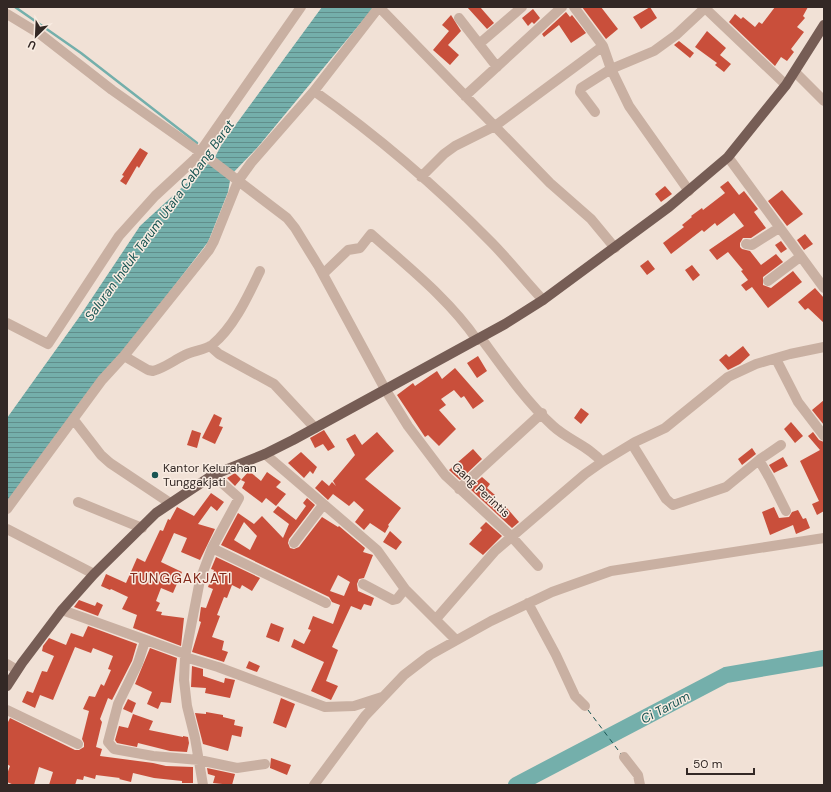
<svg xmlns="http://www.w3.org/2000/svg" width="831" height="792" viewBox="0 0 831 792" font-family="'DM Sans',sans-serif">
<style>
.water{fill:url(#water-rules)}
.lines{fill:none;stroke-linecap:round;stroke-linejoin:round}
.stream{stroke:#74afab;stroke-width:2.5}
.river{stroke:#74afab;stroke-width:16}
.ferry{stroke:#195553;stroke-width:1;stroke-dasharray:5 4;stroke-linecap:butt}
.building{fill:#c94f3b;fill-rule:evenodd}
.minor{stroke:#c9b0a2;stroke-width:10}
.major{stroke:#765d55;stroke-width:10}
.poi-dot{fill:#195553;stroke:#f9ece2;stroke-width:1.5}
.labels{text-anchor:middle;stroke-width:3;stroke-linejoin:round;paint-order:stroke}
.poi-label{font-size:12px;fill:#332825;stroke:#f9ece2;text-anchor:start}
.street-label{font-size:12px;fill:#332825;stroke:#f9ece2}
.water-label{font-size:13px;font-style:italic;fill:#195553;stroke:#f9ece2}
.quarter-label{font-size:14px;letter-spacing:1px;fill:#842a1c;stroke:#f9ece2}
</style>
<defs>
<pattern id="water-rules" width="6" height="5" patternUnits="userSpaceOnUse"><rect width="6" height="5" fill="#74afab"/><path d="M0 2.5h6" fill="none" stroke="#608e8b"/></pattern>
</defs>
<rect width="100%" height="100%" fill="#f1e1d6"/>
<path class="water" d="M 322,7 L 374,7 L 257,148 L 231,175 L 228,192 L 208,242 L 7,503 L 7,418 L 80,316 L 140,226 L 215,157 L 223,142 Z"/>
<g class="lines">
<path class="stream" d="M 15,7 L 81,53 L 197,143
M 209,152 L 215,157"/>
<path class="river" d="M 516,785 L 726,675 L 824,658"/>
<path class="ferry" d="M 588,710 L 621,754"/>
</g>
<path class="building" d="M 467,7 L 480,7 L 494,23 L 487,29 Z
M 582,7 L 601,7 L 618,29 L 606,39 Z
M 650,7 L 657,18 L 641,29 L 633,17 Z
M 775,7 L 808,7 L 803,16 L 805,18 L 797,27 L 804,32 L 791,49 L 794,52 L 787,61 L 781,57 L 775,66 L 729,22 L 735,14 L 741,19 L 743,17 L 755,27 L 759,22 L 762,24 Z
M 533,9 L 540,18 L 534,24 L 532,22 L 528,26 L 522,18 Z
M 566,12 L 570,17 L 572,15 L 586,33 L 571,43 L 559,25 L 544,37 L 542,34 Z
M 451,15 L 461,31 L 448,45 L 459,55 L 450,65 L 433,50 L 449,31 L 442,25 Z
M 707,31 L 726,48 L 720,55 L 731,64 L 724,72 L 715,65 L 717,63 L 695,47 Z
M 679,41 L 694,53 L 690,58 L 674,45 Z
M 140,148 L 148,153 L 139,168 L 137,166 L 126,185 L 120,181 L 124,176 L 122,175 Z
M 728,181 L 739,195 L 744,191 L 758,209 L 754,212 L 766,228 L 751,238 L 743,238 L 740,243 L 740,247 L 742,249 L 750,251 L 761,265 L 776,254 L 783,262 L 763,277 L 763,285 L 771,288 L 793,271 L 802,282 L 768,308 L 752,287 L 746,291 L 741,285 L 748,280 L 741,271 L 743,270 L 728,252 L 717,260 L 709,250 L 744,226 L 734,213 L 717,226 L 715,223 L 704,232 L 702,230 L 671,254 L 663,243 L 684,227 L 682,225 L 692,217 L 691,216 L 702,208 L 703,210 L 725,193 L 720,187 Z
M 665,186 L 672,194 L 661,202 L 655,194 Z
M 782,190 L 803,214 L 787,226 L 768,201 Z
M 805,234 L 813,244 L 804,250 L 797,240 Z
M 781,241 L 787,249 L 781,253 L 775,245 Z
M 648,260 L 655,269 L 647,275 L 640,266 Z
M 692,265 L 700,275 L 693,281 L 685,270 Z
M 815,288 L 824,298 L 824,323 L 808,308 L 805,310 L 798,302 Z
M 743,346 L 750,355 L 740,364 L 728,370 L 719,360 L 726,354 L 729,357 Z
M 478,356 L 487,371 L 477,378 L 467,363 Z
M 455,368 L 484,401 L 473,409 L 464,396 L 461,398 L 454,390 L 441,399 L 446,405 L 439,410 L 456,429 L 439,446 L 428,435 L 425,437 L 397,395 L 413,383 L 415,386 L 437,371 L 442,379 Z
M 824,400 L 824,425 L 812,410 Z
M 581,408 L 589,414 L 581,424 L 574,418 Z
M 214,414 L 222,418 L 219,426 L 223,427 L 215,444 L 202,438 Z
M 791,422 L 803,436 L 795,443 L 784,429 Z
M 192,430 L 201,433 L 197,448 L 187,445 Z
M 324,430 L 335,447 L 328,451 L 323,444 L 315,448 L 310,438 Z
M 377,432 L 394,451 L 365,479 L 401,508 L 388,525 L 389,526 L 385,533 L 370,523 L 364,530 L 355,522 L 364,510 L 354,501 L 349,506 L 333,494 L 328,500 L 315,488 L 322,480 L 329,486 L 332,482 L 336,486 L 333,481 L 355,455 L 346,439 L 355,434 L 362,445 Z
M 813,432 L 819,440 L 824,442 L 824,511 L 817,515 L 812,504 L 819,501 L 800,461 L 820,450 L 808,436 Z
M 752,448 L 756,454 L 742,465 L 738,459 Z
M 473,449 L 482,459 L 460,480 L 449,470 Z
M 301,452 L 317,467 L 313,474 L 310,471 L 304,478 L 288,463 Z
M 783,457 L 788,466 L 774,473 L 769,465 Z
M 249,471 L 261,481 L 267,472 L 281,482 L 276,487 L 286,494 L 276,506 L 266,498 L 262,503 L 242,488 L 245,482 L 241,480 Z
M 235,473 L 241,479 L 235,486 L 227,478 Z
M 482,477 L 490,484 L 487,488 L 495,495 L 491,499 L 502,510 L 506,507 L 519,522 L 512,528 L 469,488 Z
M 211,493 L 224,502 L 217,511 L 211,506 L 198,524 L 215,529 L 200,560 L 181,552 L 187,538 L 174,533 L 161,562 L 182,572 L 173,593 L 161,588 L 156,601 L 160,603 L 156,611 L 162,612 L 161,615 L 184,618 L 181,646 L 133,628 L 137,615 L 122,609 L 128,597 L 111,589 L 110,590 L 101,586 L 106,574 L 126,583 L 137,558 L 145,562 L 160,530 L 163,531 L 168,519 L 170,520 L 177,507 L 194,516 Z
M 307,498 L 315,505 L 289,539 L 288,543 L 290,548 L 294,549 L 299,547 L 322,517 L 338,527 L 339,526 L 365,548 L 363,552 L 373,555 L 364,578 L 359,579 L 357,584 L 358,591 L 374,598 L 371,606 L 364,604 L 361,610 L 351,606 L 332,647 L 338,650 L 326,681 L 338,686 L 331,700 L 311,691 L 324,662 L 291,647 L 294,639 L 304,644 L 311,630 L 308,629 L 313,616 L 333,624 L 340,605 L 332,602 L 329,597 L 221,545 L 238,513 L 254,524 L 262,516 L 283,538 L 289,524 L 273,512 L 278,506 L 296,520 L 306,506 L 303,503 ZM 244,522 L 257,536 L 250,550 L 234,540 ZM 338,575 L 350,582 L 344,596 L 330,591 Z
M 774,507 L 779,518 L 789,517 L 792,512 L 798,510 L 803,519 L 806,518 L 810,528 L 796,534 L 793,525 L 770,535 L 762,512 Z
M 486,522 L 502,536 L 483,555 L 469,544 L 482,530 L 480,528 Z
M 390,531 L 402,542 L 396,550 L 383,542 Z
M 216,557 L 260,578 L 252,591 L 242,585 L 240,589 L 232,585 L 227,598 L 224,597 L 217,615 L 220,616 L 212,637 L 224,641 L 222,650 L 228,652 L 224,662 L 192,652 L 201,622 L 199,621 L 201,607 L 206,608 L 213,589 L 208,587 L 214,570 L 211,569 Z
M 79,600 L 95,606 L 97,602 L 103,605 L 98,616 L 74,607 Z
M 271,623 L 284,628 L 279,642 L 266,637 Z
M 88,626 L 137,644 L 132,661 L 112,700 L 108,698 L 100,719 L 102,722 L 96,747 L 102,749 L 100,756 L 153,763 L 166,766 L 193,767 L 193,783 L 182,783 L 182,781 L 154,778 L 133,773 L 131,782 L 119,779 L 120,778 L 96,775 L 95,779 L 84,776 L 83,780 L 77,779 L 75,785 L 49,785 L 53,772 L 39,767 L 34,785 L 14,785 L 7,782 L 7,774 L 10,766 L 7,764 L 7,724 L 10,718 L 75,750 L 79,750 L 84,747 L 84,743 L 82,739 L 89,711 L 83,709 L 89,696 L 95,697 L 101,684 L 104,686 L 111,670 L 108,669 L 113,656 L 93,648 L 91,653 L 75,647 L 53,700 L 40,695 L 35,708 L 22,702 L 27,691 L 33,693 L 42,671 L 47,672 L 54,656 L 42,651 L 43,646 L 49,638 L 66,645 L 71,633 L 83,637 Z
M 150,648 L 177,658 L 171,703 L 161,702 L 158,709 L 147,704 L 152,692 L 135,684 Z
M 249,661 L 260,666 L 257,672 L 246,668 Z
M 192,666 L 203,669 L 203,676 L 224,683 L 225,678 L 235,680 L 230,698 L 205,693 L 206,688 L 191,687 Z
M 281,698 L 295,704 L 286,728 L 273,723 Z
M 128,699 L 136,703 L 132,713 L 123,709 Z
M 206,712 L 223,715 L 223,717 L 235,720 L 234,725 L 243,727 L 241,737 L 232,735 L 228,751 L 203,744 L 195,713 L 206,714 Z
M 133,714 L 153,721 L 149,730 L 183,737 L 183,736 L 188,737 L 189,743 L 187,752 L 170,751 L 138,743 L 137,747 L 117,743 L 115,740 L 119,726 L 128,728 Z
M 271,758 L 291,765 L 287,775 L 270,768 Z
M 207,768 L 235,774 L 232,785 L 213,783 L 215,776 L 208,774 Z"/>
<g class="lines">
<path class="minor" d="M 379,7 L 550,183 L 591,219 L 615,248
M 574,7 L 603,46 L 611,69 L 629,106 L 689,191
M 7,14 L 40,34 L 112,90 L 207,157 L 287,218 L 295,228 L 319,267 L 385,389 L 408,426 L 445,475 L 511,536 L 538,566
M 459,18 L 497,67
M 479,44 L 522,7
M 795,72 L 824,101
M 314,91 C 376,135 436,186 490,241 C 509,260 525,281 543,300
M 465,96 L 562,7
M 595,112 L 580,92 L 581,88 L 611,69 L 654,51 L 676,35 L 705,8 L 786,85
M 728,157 L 824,288
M 421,177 L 444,154 L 455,146 L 495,126 L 603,46
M 746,244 L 752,245 L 779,228
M 323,274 L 348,250 L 360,248 L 371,234 C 408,267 449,299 477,340
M 768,281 L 800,257
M 7,323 L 48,344 L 119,236 L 155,196 L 195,159 L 301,7
M 481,338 C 503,368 525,400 553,426 C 568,440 589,446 602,462
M 210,346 L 219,354 L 274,384 L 315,428
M 124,356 L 148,370 L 153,371 C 164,368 173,361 183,356 C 191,351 205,350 212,345 C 234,327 248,296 260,271
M 776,359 L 798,402 L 824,436
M 74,420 L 101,455 L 110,463 L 170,503
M 632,444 L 666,499 L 673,505 L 726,487 L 759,460 L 781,445
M 265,454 L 377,550 L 405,589 L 456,640
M 759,460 L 770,479 L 786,511
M 459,489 L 542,413
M 78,502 L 142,528
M 7,509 L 102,380 L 124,356 L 209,250 L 214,241 L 238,181 L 251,163 L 314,91 L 379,7
M 7,529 L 94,574
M 294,543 L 323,505
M 212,548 L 326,603
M 363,584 L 393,600 L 397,599 L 405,589
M 528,603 L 556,655 L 575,696 L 585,706
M 62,610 L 185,654
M 436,619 L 495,551 L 585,474 L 602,462 L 635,442 L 665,428 L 728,377 L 756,364 L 790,354 L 824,347
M 145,641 L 138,663 L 118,704 L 108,742 L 114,749 L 153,756 L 199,760 L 237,768 L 265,764
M 185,657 L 218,667 L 325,707 L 354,706 L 382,697
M 7,664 L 17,670
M 7,710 L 78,744
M 624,757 L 638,775 L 640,785
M 203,785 L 195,738 L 187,706 L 184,680 L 185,657 L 200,580 L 212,548 L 239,498 L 213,475
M 314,785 L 365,716 L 404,675 L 430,655 L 491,621 L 552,592 L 611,571 L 824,538"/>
<path class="major" d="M 7,686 L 22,663 L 62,610 L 94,574 L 156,513 L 213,475 L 265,454 L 293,440 L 505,324 L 543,300 L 669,207 L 728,157 L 786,85 L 824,25"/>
</g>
<circle class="poi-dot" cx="155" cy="475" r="4"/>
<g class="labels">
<g class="poi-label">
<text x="163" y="472">Kantor Kelurahan<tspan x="163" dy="14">Tunggakjati</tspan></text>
</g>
<g class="street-label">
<text transform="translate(481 490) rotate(43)" y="4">Gang Perintis</text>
</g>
<g class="water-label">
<text transform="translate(159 220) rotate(-54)" y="5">Saluran Induk Tarum Utara Cabang Barat</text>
<text transform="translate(665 707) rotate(-28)" y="5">Ci Tarum</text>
</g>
<g class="quarter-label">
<text x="181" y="583">TUNGGAKJATI</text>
</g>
</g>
<rect width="831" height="792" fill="none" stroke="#332825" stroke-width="16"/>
<g transform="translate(36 36) rotate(204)" stroke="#f9ece2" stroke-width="3" paint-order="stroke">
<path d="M0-3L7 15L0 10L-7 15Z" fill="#332825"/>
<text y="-6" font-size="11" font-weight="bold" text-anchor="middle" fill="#332825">U</text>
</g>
<path d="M687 768v6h67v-6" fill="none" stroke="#332825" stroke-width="2"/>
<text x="693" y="768" font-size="12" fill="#332825" stroke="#f9ece2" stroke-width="3" paint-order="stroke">50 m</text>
</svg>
